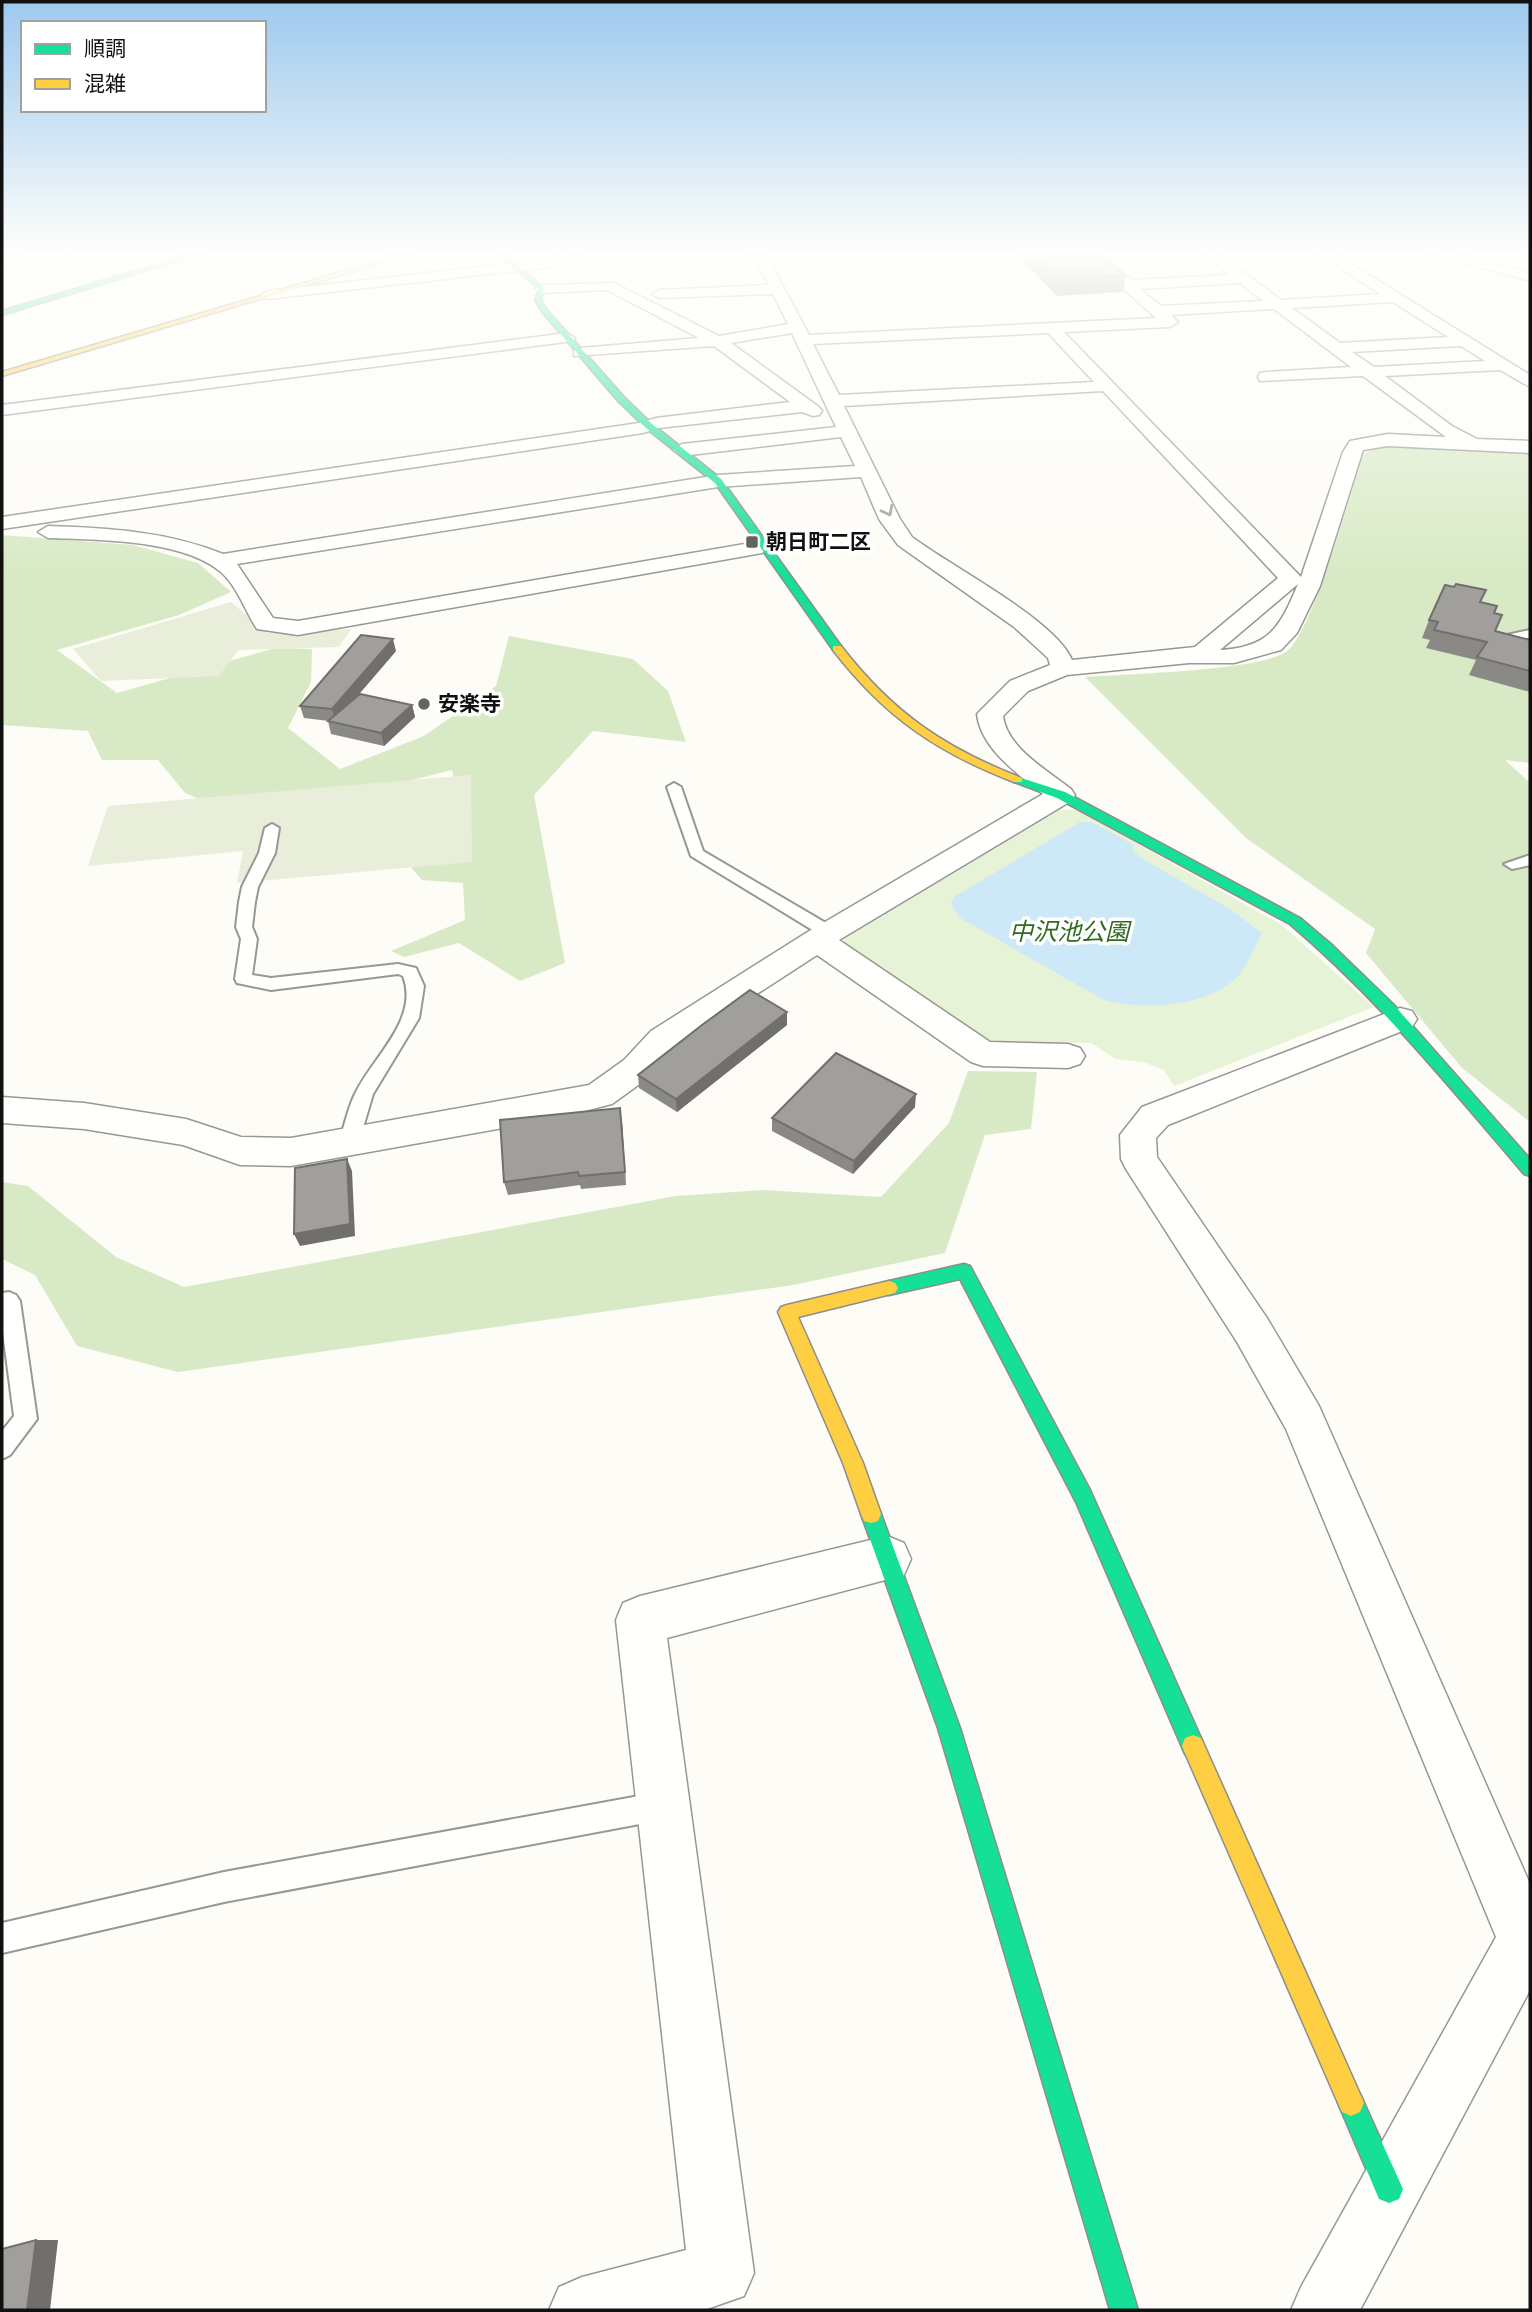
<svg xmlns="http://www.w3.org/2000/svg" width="1532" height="2312" viewBox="0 0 1532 2312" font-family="'Playfair Display','Noto Sans JP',serif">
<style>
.green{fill:#e7f3d7}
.forest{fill:#d8eac5}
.cemetery{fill:#e9eedb}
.water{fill:#cde8f7}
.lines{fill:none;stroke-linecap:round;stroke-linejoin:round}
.lane-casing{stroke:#979795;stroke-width:4}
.street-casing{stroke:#979795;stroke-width:3}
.fast-casing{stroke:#8e8d8b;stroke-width:3}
.slow-casing{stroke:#8e8d8b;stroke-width:3}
.lane{fill:#fffffe;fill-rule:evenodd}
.street{fill:#fffffe;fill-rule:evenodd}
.fast{fill:#16e098;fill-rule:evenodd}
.slow{fill:#ffcf43;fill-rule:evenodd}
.wall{fill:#8a8986}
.shaded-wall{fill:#716f6d}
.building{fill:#a19f9c;stroke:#716f6d;stroke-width:2}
.oneway{stroke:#a0a09f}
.poi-dot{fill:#646362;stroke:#fff;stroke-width:2.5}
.labels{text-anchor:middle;stroke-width:7;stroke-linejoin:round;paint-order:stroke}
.far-poi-label{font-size:21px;font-weight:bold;fill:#111;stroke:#fff;text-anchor:start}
.park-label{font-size:24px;font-style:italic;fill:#2f6b1f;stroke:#fff}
</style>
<rect width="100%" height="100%" fill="#fdfcf7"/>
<path class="green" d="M 1056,809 L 1077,810 L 1282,925 L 1374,1007 L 1174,1086 L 1164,1070 L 1143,1062 L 1116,1059 L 1091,1043 L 990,1042 L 845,945 L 842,934 L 945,878 Z"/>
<path class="forest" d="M 1434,445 L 1530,451 L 1530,763 L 1505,760 L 1530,783 L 1530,1122 L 1462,1068 L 1366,953 L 1375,929 L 1246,838 L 1085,677 C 1125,674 1257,671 1286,652 C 1312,635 1351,491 1363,455 L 1374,448 Z
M 2,535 L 133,545 L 198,563 L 231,592 L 179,615 L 57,650 L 117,693 L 275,648 L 312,649 L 311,682 L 288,728 L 340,769 L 424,736 L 496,686 L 509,636 L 633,659 L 668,691 L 686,742 L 593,731 L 534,795 L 565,963 L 520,981 L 459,943 L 404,957 L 391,951 L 465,920 L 463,883 L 422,880 L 409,865 L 472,861 L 452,770 L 251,820 L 185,793 L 158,760 L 102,760 L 88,731 L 2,725 Z
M 968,1071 L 1037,1072 L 1031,1129 L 985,1135 L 945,1253 L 793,1285 L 178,1372 L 77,1346 L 35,1275 L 2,1259 L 2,1182 L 28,1186 L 116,1257 L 184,1287 L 676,1196 L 763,1190 L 881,1197 L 949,1123 Z"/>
<path class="cemetery" d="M 231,602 L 268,633 L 351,629 L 339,647 L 238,650 L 219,676 L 101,681 L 73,649 Z
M 471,775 L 472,862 L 237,883 L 243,851 L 88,866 L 108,806 Z"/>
<path class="water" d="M 1080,822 L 1091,822 L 1134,845 L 1132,849 L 1141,858 L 1230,909 L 1262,933 C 1254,947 1246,970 1234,980 C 1201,1008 1143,1010 1104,1000 L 960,918 L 951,904 L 954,897 Z"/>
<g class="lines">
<g class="lane-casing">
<path id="lane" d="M 1530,630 L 1530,638 L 1508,640 L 1502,636 Z
M 674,783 L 681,787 L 703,851 L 836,929 L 836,937 L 824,937 L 691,856 L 667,787 Z
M 272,824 L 279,828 L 275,853 L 258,887 L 255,902 L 252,927 L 257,939 L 252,975 L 271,978 L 398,964 L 416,968 L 424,986 L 419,1018 L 373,1094 L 359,1141 L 349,1148 L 339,1141 C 345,1125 348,1108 355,1094 C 372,1058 420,1019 403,976 L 398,974 L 271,990 L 237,983 L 235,979 L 241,939 L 236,927 L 239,902 L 242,887 L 259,853 L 265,828 Z
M 1530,855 L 1530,865 L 1512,869 L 1504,864 Z
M 9,1292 L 16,1295 L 20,1301 L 37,1419 L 10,1455 L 2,1459 L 2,1431 L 14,1416 L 2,1325 L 2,1293 Z
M 661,1792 L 671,1796 L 675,1806 L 671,1816 L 661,1820 L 224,1902 L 2,1953 L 2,1923 L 224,1872 Z"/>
</g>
<g class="street-casing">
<path id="street" d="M 36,252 L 71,252 L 64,256 L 2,265 L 2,257 Z
M 563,252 L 580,252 L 553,267 L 268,299 L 261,295 L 268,291 L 550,259 Z
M 751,252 L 765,252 L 809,335 L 1156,318 L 1082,252 L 1097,252 L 1131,280 L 1229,275 L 1200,252 L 1216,252 L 1281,300 L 1380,294 L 1316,252 L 1332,252 L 1530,375 L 1530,387 L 1500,370 L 1385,376 L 1452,426 L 1477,439 L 1530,441 L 1530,453 L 1388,446 L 1363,450 L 1320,586 L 1297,633 L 1281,650 L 1234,663 L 1189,663 L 1067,675 L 1028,691 L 1003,716 C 1007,748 1047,770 1071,789 L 1075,795 L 1071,801 L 839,940 L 990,1042 L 1068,1044 L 1080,1048 L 1085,1056 L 1080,1064 L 1068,1068 L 983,1066 L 971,1062 L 817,955 L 675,1047 L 648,1078 L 612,1104 L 553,1119 L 291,1166 L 240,1165 L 183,1145 L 84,1129 L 2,1123 L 2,1097 L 84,1103 L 186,1119 L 241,1137 L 291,1138 L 589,1085 L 624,1060 L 651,1031 L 806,933 L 1043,794 C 1018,774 981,749 977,714 L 1010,681 L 1050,665 L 1048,658 L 1014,627 L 898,545 L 879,519 L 861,477 L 718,487 L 237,564 L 273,618 L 298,621 L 762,541 L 773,547 L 762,553 L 298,635 L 257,629 C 245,611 238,588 222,573 C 184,539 97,540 48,538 L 38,532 L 48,526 C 107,528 167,531 223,554 L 718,475 L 855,466 L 841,437 L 682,456 L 673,450 L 682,444 L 836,427 L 792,333 L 731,343 L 819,407 L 822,411 L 819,415 L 813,416 L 802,412 L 659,428 L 643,433 L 2,529 L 2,517 L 639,423 L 656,418 L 790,402 L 714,346 L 574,356 L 574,350 L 580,348 L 699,338 L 607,290 L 542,293 L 535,289 L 542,285 L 614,283 L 719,336 L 788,324 L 773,294 L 659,298 L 652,294 L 659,290 L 769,285 ZM 1240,283 L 1263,301 L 1161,306 L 1140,289 ZM 1393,302 L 1448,337 L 1340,343 L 1292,308 ZM 1274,309 L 1351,367 L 1266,372 L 1260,373 L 1258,377 L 1260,381 L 1363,376 L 1446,437 L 1388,434 L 1350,441 L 1343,452 L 1301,577 L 1064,332 L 1170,327 L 1178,322 L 1171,315 ZM 1048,333 L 1094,382 L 839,395 L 813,344 ZM 1461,346 L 1485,361 L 1374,367 L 1352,352 ZM 1103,391 L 1278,578 L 1195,647 L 1072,660 C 1056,620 950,566 912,537 L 900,519 L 844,406 ZM 1298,584 C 1280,627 1270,647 1220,650 Z
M 1424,252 L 1447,252 L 1530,273 L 1530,281 Z
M 567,333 L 575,338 L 573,341 L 2,415 L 2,405 Z
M 1400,1008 L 1412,1011 L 1417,1019 L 1412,1027 L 1168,1125 L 1156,1138 L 1157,1157 L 1267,1318 L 1319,1406 L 1530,1884 L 1530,1990 L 1360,2310 L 1291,2310 L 1301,2287 L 1496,1937 L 1286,1429 L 1237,1342 L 1126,1169 L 1121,1159 L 1120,1135 L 1142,1107 Z
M 887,1536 L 904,1543 L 911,1559 L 904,1575 L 667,1638 L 754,2273 L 744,2296 L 704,2310 L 549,2310 L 559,2287 L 582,2277 L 686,2250 L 616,1620 L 623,1603 L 640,1596 Z"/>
</g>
<g class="fast-casing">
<path id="fast" d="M 197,252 L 206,252 L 2,315 L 2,311 Z
M 495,252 L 502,252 L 544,288 L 541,300 L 547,310 L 624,397 L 652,424 L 721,479 L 841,646 L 841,650 L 833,650 L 715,483 L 646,428 L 618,401 L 542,312 L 535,300 L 539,289 Z
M 1018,777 L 1065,792 L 1300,918 L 1333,946 L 1394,1005 L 1530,1159 L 1530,1176 L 1524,1174 C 1450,1087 1378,999 1290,924 L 1057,798 L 1014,782 L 1012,780 Z
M 964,1264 L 970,1266 L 1090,1490 L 1201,1738 L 1204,1746 L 1201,1754 L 1193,1757 L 1185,1754 L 1076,1502 L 960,1279 L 889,1295 L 883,1293 L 880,1288 L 883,1283 L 889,1281 Z
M 871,1505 L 878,1507 L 881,1514 L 960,1728 L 1138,2310 L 1110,2310 L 938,1728 L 861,1514 L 864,1507 Z
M 1351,2090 L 1360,2094 L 1403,2189 L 1399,2199 L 1389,2203 L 1379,2199 L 1338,2103 L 1342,2094 Z"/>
</g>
<g class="slow-casing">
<path id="slow" d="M 409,252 L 418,252 L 2,376 L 2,372 Z
M 833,646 L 841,646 C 892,712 944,748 1022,778 L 1022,782 L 1014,782 C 936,752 884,716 833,650 Z
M 889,1281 L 895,1283 L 898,1288 L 895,1293 L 798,1317 L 863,1463 L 881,1514 L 878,1521 L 871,1523 L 864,1521 L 861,1514 L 843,1463 L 778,1312 L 781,1307 L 787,1305 Z
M 1193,1735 L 1201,1738 L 1360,2094 L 1364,2103 L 1360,2112 L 1351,2116 L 1342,2112 L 1182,1746 L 1185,1738 Z"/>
</g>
<use href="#lane" class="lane"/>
<use href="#street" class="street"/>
<use href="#fast" class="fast"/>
<use href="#slow" class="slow"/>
</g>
<path class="wall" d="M 1014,252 L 1098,252 L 1126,275 L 1123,292 L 1057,296 Z
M 1480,602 L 1494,613 L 1495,631 L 1530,640 L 1530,692 L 1469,675 L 1476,660 L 1426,648 L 1430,640 L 1422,638 L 1429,620 Z
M 396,651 L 359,694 L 412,705 L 415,717 L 384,746 L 331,734 L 328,721 L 329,721 L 304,718 L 300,706 Z
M 787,1025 L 677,1112 L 639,1088 L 638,1075 Z
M 915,1107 L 853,1174 L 772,1131 L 772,1118 Z
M 622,1121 L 626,1185 L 581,1189 L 580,1185 L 508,1195 L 504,1182 Z"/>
<path class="shaded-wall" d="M 393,639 L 396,651 L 336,721 L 332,709 Z
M 412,705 L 415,717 L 384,746 L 381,733 Z
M 787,1012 L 787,1025 L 677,1112 L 676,1099 Z
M 916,1094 L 915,1107 L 853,1174 L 854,1161 Z
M 620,1108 L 622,1121 L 626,1185 L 625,1172 Z
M 347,1159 L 352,1171 L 355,1236 L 300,1246 L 294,1234 Z
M 36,2240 L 58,2240 L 50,2310 L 27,2310 Z"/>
<path class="building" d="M 1033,252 L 1098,252 L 1126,275 L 1060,278 Z
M 1456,584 L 1486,590 L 1480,602 L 1497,606 L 1494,613 L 1502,615 L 1495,631 L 1530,640 L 1530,671 L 1477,657 L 1487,642 L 1434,630 L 1438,622 L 1429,620 L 1445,585 L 1454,587 Z
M 361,635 L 393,639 L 332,709 L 300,706 Z
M 360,694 L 412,705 L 381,733 L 328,721 Z
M 750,990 L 787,1012 L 676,1099 L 638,1075 L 702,1025 Z
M 836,1053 L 916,1094 L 854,1161 L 772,1118 Z
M 620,1108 L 625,1172 L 579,1176 L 578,1172 L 504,1182 L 500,1120 Z
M 347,1159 L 350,1224 L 294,1234 L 295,1168 Z
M 36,2240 L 27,2310 L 2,2310 L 2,2249 Z"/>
<defs><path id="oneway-chevron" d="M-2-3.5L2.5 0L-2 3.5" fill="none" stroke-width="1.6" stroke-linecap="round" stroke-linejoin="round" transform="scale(1.75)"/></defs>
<use class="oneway" href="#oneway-chevron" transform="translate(888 511) rotate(63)"/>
<linearGradient id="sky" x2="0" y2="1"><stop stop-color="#9dc9ee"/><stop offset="0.44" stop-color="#fefefb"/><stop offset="1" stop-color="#fefefb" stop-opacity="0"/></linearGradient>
<rect width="1532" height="576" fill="url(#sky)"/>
<g class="poi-dot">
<rect x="745" y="535" width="14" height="14" rx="3.5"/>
<circle cx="424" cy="704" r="7"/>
</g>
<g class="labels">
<g class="far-poi-label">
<text x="766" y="549">朝日町二区</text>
<text x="438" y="711">安楽寺</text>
</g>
<g class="park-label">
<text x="1069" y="940">中沢池公園</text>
</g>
</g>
<rect width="1532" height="2312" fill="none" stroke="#111111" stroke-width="7"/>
<rect x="21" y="21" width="245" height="91" fill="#ffffff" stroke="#a0a0a0" stroke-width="2"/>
<rect x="35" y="44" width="35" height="10" fill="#16e098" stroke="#a0a0a0" stroke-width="2"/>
<text x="84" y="56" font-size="21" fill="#111111">順調</text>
<rect x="35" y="79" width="35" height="10" fill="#ffcf43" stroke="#a0a0a0" stroke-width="2"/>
<text x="84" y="91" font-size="21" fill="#111111">混雑</text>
</svg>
